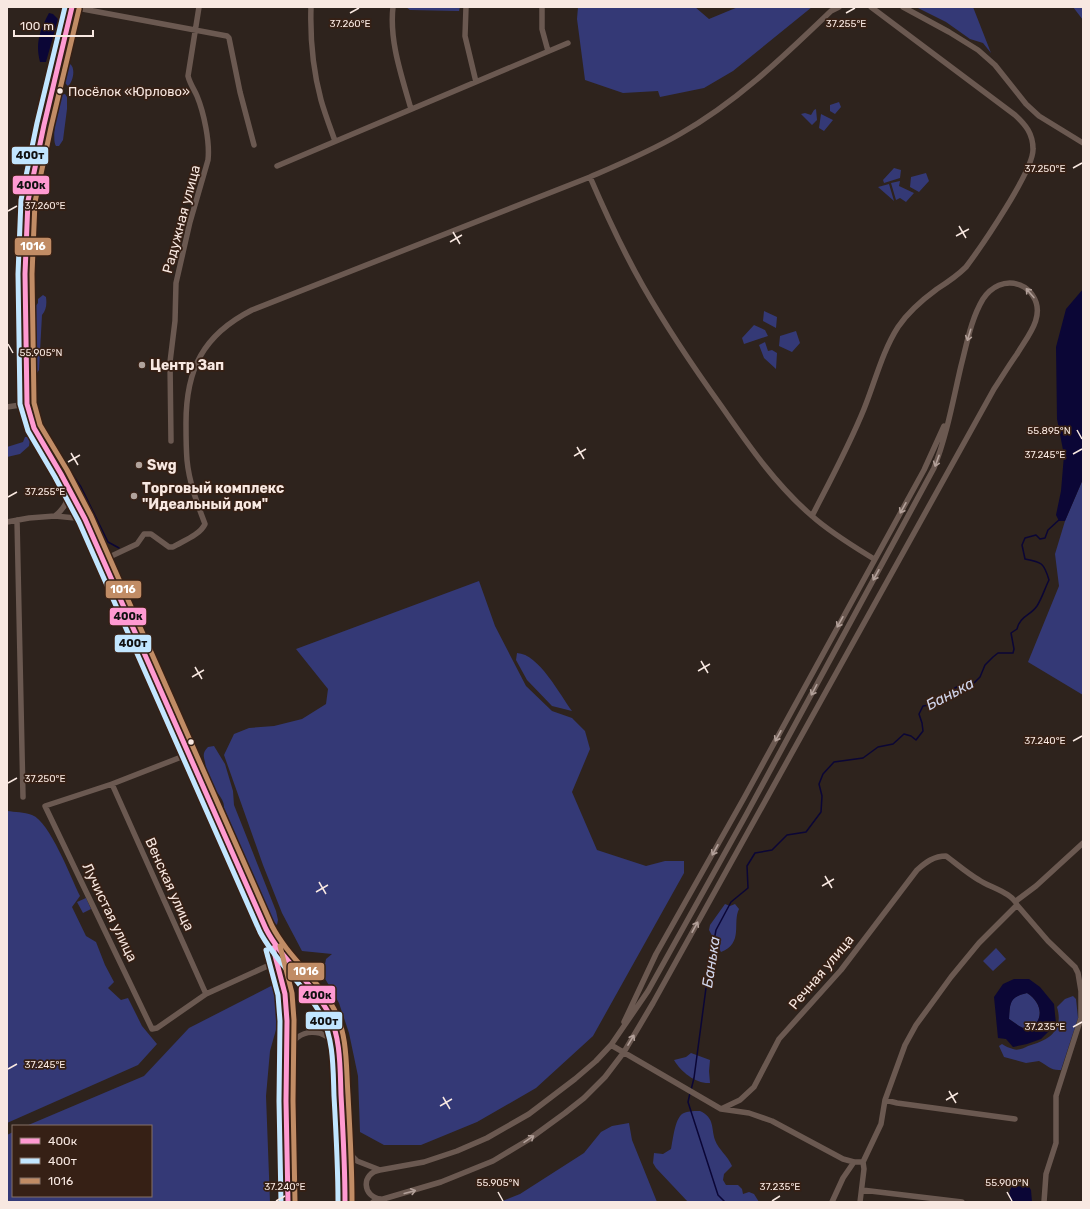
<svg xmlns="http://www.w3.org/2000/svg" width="1090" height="1209" viewBox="0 0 1090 1209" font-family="Rubik,sans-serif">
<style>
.green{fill:#343976}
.water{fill:#0b0636;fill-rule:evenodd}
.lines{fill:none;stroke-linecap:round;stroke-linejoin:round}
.stream{stroke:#0b0636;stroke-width:1.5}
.minor{stroke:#6b5951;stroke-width:5.5}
.major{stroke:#6e594e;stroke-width:7}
.bus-1-casing{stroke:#362015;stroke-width:8}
.bus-2-casing{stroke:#362015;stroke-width:8}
.bus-3-casing{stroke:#362015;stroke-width:8}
.bus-1{stroke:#ff9ad2;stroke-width:5}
.bus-2{stroke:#c2e6ff;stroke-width:5}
.bus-3{stroke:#c18c65;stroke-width:5}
.oneway{stroke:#b2a099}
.ticks{fill:none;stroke:#f8e8e1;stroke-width:1.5}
.bus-dot{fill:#f8e8e1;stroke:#362015;stroke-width:1.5}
.poi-dot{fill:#b1a39c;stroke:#362015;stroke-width:1.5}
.labels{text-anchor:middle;stroke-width:3.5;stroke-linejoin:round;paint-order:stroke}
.bus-label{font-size:13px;fill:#f8e8e1;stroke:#362015;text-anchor:start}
.street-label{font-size:14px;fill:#f8e8e1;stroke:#362015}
.poi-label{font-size:14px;font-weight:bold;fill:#f8e8e1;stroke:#362015;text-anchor:start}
.water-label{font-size:15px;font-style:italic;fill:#d1d6ec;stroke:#362015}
.ticks-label{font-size:10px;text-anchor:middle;fill:#f8e8e1;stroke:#362015;stroke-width:3.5;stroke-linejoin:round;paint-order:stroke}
.line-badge{stroke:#362015;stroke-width:1.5}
.badge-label{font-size:11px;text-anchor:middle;font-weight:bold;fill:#fff}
.pale-badge-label{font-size:11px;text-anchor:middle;font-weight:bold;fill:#111}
</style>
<rect width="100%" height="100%" fill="#2e231d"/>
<path class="green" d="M 406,7 L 460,7 L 459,11 L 410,10 Z
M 578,7 L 695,7 L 709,19 L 738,7 L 812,7 L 733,71 L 704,88 L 660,97 L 658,91 L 623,93 L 585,80 L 577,19 Z
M 916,7 L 973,7 L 991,53 L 983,43 L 970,39 L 946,22 Z
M 1073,7 L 1083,7 L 1083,20 Z
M 67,64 L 70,64 C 76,68 73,82 68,86 L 63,81 L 65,69 Z
M 65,94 L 67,97 L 67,109 L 63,140 L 59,146 L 56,146 C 51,140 58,104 62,95 Z
M 839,102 L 841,107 L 835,114 L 830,111 L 830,105 Z
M 816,109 L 817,120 L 812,125 L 801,114 L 805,113 L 811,115 L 814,110 Z
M 821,114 L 833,120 L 824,131 L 819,128 Z
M 894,168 L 901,170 L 900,178 L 884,183 L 883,180 Z
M 926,173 L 929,181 L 919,192 L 910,187 L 911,177 Z
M 900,181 L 899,186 L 914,193 L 906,202 L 900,198 L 896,200 L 891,183 Z
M 889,184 L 894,201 L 878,187 Z
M 43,295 L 46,297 C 47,305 46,310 42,315 L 39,370 L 37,373 L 33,373 C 29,366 31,358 33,351 L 34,308 L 38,303 L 38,299 Z
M 764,311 L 777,317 L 776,328 L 763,321 Z
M 754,325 L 765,330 L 768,336 L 744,344 L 742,338 Z
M 796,331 L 800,343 L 792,352 L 779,346 L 780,336 Z
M 765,342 L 768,351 L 772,350 L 777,353 L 776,369 L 764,358 L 759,345 Z
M 25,437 L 28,437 L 30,439 L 29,446 L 20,454 L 7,457 L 7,447 L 23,442 Z
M 1083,479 L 1083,695 L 1028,662 L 1059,586 L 1055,554 L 1065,521 Z
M 479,581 L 495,626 L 526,686 L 552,711 L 572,718 L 585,731 L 590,749 L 572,792 L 597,850 L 646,866 L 665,861 L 684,861 L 684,873 L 593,1036 L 536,1088 L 477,1122 L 421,1145 L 384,1145 L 360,1132 L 358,1076 L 349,1033 L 339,1003 L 323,975 L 326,959 L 332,954 L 302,951 L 282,913 L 263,865 L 224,755 L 234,734 L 249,728 L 274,726 L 302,719 L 326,704 L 328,689 L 296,649 Z
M 517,653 C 539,654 560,695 572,711 L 552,706 L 527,680 L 516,660 Z
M 214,746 L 225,764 L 233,791 L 234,805 L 276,911 L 278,920 L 277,925 L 270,918 L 224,808 C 225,798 213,790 209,781 C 206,774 206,768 205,762 C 203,755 203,752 208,747 Z
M 7,811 C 15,812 24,812 32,815 C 50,822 71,878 80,896 L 72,907 L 86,936 L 96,942 L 105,965 L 114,982 L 108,988 L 121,1000 L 128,998 L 142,1026 L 157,1044 L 138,1065 L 7,1123 Z
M 86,898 L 91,909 L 83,913 L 77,902 Z
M 725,904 L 730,906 L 735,904 L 739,909 C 732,923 744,943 721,952 L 709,930 L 710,925 Z
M 996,948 L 1006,959 L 993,971 L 983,961 Z
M 273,985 L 278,1003 L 277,1026 L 270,1051 L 266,1096 L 270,1202 L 7,1202 L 7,1135 L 13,1132 L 13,1196 L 151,1196 L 151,1126 L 26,1126 L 144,1076 L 189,1028 Z
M 1027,993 C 1043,1003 1045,1022 1027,1030 L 1019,1026 L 1009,1019 C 1010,1002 1009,997 1027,993 Z
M 1073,996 L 1076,999 L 1078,1018 L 1061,1070 C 1051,1071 1047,1065 1039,1061 L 1026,1063 L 1004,1057 L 999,1046 L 1002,1044 C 1005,1046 1009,1048 1013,1049 C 1018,1051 1024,1048 1028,1046 C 1049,1040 1064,1031 1057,1007 L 1065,999 Z
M 691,1053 L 710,1060 L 709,1071 L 710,1083 C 696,1084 681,1072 674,1060 L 686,1057 Z
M 700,1111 C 715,1118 711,1128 715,1140 C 718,1149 728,1156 732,1166 L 724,1174 L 723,1180 L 726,1185 L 738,1185 L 742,1189 L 743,1194 L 749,1192 L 754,1194 L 759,1202 L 688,1202 L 656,1168 L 653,1163 L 654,1153 L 663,1154 L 671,1149 C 673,1140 675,1116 684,1113 C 689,1111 696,1111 700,1111 Z
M 629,1123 L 632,1140 L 657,1202 L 500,1202 L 520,1194 L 584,1153 L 601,1132 L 612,1126 Z"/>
<path class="water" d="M 49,13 L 53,14 L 58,19 L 46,62 L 40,62 C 35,43 40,30 49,13 Z
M 1083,289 L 1083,479 L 1065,521 L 1059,521 L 1056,515 L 1061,491 L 1064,455 L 1057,419 L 1056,347 L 1066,309 Z
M 1014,979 L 1029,979 L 1040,987 L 1054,1004 L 1056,1024 L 1041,1039 L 1027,1044 L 1013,1047 L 1006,1039 L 998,1038 L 994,997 L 1003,984 ZM 1027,993 C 1043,1003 1045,1022 1027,1030 L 1019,1026 L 1009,1019 C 1010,1002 1010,997 1027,993 Z
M 1013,1186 L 1029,1187 L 1031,1190 L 1032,1202 L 1011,1202 C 1009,1197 1008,1190 1013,1186 Z"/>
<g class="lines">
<path class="stream" d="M 44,432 L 81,487 L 108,542 L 119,548
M 691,1090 L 694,1078 L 708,973 L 716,930 L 731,902 L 748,888 L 747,866 L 755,853 L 772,850 L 787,835 L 806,832 L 821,812 L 822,796 L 819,784 L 823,774 L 834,762 L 863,758 L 878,747 L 893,744 L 904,734 L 911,736 L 916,740 L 923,731 L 922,723 L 919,714 L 923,706 L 936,704 L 944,700 L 950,691 L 960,685 L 972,685 L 980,677 L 985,665 L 993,657 L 998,653 L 1013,653 L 1014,649 L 1011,633 L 1017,629 C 1020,616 1030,616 1037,606 C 1042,598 1045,588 1049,580 C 1044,563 1042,562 1025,559 L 1022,545 L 1025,538 L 1036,535 L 1040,539 L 1045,538 L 1048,530 L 1060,519
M 690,1093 L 688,1102 L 718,1195 L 725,1202"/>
<path class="minor" d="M 72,7 L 227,36 L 229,38 L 240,92 L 254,145
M 311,7 C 310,38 313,70 321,100 C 325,114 330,127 335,141
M 393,7 C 389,41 402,77 411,109
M 466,7 L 465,36 L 476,82
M 542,7 L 542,29 L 548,51
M 903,7 L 949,32 L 978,50 L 995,65 L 1026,104 L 1039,116 L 1083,143
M 277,166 L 568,43
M 590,177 C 606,214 623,251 643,286 C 667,328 694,368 722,407 C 749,446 776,485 812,516 C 831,533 853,546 874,559
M 7,407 L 27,404
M 171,441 L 170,362 L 175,321 L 176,283 L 190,222 L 208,160 C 210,142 204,113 197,96 C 194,89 190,84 188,76 L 199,7
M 55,516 C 65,508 68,501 69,489
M 812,516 C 830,481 849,446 864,409 C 875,382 882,352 898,327 C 908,312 922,300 937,289 C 948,282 957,276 966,267 C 981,247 1034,170 1033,149 C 1033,134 1026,125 1015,115 L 871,7
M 17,520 L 23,797
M 7,522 L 29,518 L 55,516 L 85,519
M 103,560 L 137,544 L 144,534 L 151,534 L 169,547 L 173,547 C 183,541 200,535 205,524 C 197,503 189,482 187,460 C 186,448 186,435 186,423 C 186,369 203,335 252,310 L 590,177 C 620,164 651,151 680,134 C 737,102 784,56 831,11 L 839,7
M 189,754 L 112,784 L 45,806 L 152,1029 L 157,1028 L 206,994 L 285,958
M 112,784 L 206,994
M 1016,901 L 1036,886 L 1083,843
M 624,1022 L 656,954 L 744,798 L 924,470 L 944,426
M 611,1045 L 721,1109 L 749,1113 L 772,1121 L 843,1159 L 854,1162 L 863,1162
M 288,1051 C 296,1027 327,1026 337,1049
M 885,1100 L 897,1103 L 1015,1119
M 721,1109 L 740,1100 L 754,1087 L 779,1039 L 841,970 L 917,870 C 926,862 934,856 946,856 C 957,864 967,873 979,880 C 989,887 1013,893 1017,905 L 1048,941 L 1075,967 L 1078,973 L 1081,991 L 1081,1018 L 1056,1096 L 1056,1143 L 1046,1174 L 1044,1202
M 345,1145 L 348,1152 L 357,1161 L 380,1170 L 424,1162 L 457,1151 L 487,1138 L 529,1114 L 575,1079 L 596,1061 L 611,1045 L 648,991 L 746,815 L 934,468 C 947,435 953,400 961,366 C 967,343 971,319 983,299 C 991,287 1005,279 1020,285 C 1025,287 1030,291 1033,296 C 1046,316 1027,337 1017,354 C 1009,365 1002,377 994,389 L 653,1003 L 624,1052 L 605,1077 L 584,1098 L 565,1113 L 528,1140 L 493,1161 L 441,1182 L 373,1202
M 380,1170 C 361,1173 362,1197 381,1199
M 862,1190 L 962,1202
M 832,1202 L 843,1178 L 854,1162
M 860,1202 L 864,1169 L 863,1162 L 881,1124 L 885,1100 L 905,1045 L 916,1025 L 951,977 L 979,943 L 1017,905"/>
<path class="major" d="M 72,7 L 44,125 L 28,201 L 25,274 L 27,404 L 34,428 L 61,474 L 85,519 L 266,929 C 271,939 277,948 284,957 C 297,973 312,987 323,1004 C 340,1029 340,1066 341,1096 C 344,1131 345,1166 345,1202
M 271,943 L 280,971 L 285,994 L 287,1021 L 286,1101 L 288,1202"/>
<g class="bus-1-casing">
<path id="bus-1" d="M 72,7 L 44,125 L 28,201 L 25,274 L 27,404 L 34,428 L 61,474 L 85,519 L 266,929 C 282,960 311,981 328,1012 C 341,1037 340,1068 341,1095 C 343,1131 345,1166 345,1202
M 273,948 L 285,994 L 287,1021 L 286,1101 L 288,1202"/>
</g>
<g class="bus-2-casing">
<path id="bus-2" d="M 65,7 L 37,123 L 21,200 L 18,274 L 20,404 L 28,431 L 55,477 L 79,522 L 260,932 C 276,963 305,985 321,1015 C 334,1039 333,1069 334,1096 C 336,1131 338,1166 338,1202
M 266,950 L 278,995 L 280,1021 L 279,1101 L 281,1202"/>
</g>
<g class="bus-3-casing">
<path id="bus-3" d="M 79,9 L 51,127 L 35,202 L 32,274 L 34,403 L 40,425 L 67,470 L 91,516 L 272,926 C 288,957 317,978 334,1009 C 348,1035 346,1067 348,1095 C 350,1131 352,1166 352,1202
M 280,946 L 292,993 L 294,1020 L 293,1101 L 295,1202"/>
</g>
<use href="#bus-1" class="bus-1"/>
<use href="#bus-2" class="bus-2"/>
<use href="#bus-3" class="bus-3"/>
</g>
<defs><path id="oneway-shaft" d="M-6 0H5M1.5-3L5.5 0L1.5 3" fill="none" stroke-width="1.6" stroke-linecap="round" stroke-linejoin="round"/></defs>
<g class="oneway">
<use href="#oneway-shaft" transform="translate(1030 293) rotate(-131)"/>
<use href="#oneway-shaft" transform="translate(969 335) rotate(107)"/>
<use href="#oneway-shaft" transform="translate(937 461) rotate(110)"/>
<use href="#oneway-shaft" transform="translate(903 508) rotate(119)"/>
<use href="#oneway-shaft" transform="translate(876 575) rotate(119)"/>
<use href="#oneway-shaft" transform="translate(840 622) rotate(119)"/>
<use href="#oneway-shaft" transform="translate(814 690) rotate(118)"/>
<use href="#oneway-shaft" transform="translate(778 736) rotate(119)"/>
<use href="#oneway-shaft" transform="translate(715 850) rotate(119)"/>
<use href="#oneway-shaft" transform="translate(695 927) rotate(-61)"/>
<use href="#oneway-shaft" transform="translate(631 1040) rotate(-59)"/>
<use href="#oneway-shaft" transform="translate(529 1139) rotate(-34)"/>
<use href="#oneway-shaft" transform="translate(410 1192) rotate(-15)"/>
</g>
<path class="ticks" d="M 350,13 L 359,8M 846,13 L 855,8M 1073,168 L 1082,163M 8,211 L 17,206M 959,226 L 966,238M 453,232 L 460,244M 956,236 L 969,229M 450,242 L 462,235M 8,344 L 13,353M 1077,430 L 1082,439M 577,447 L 584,459M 71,453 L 78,465M 1073,454 L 1082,449M 574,456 L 586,449M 68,462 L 80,455M 8,497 L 17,492M 701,661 L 708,673M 195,667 L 202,679M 698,671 L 710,664M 192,677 L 204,670M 1073,741 L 1082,736M 8,783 L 17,778M 825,876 L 832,888M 319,882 L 326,894M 822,886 L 834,879M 316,892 L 328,885M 1073,1027 L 1082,1022M 8,1069 L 17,1064M 949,1091 L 956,1103M 443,1097 L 450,1109M 946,1100 L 958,1093M 440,1106 L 452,1099M 498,1192 L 503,1201M 1007,1192 L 1012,1201M 276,1201 L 285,1196M 772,1201 L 780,1196"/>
<g class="bus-dot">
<circle cx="60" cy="91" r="3.5"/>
<circle cx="191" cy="742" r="3.5"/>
</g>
<g class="poi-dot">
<circle cx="142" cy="365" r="4"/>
<circle cx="139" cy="465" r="4"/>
<circle cx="134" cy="496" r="4"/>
</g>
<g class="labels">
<g class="bus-label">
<text x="68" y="96">Посёлок «Юрлово»</text>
</g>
<g class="street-label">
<text transform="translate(181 219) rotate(-75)" y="5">Радужная улица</text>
<text transform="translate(170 884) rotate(66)" y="5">Венская улица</text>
<text transform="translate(110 912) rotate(64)" y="5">Лучистая улица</text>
<text transform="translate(821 972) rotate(-50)" y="5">Речная улица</text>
</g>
<g class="poi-label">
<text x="150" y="370">Центр Зап</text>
<text x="147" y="470">Swg</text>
<text x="142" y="493">Торговый комплекс<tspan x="142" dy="16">"Идеальный дом"</tspan></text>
</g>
<g class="water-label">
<text transform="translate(950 694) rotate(-28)" y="5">Банька</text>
<text transform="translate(711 962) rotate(-81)" y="5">Банька</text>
</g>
</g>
<g class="ticks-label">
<text x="846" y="27">37.255°E</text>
<text x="350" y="27">37.260°E</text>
<text x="1045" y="172">37.250°E</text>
<text x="45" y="209">37.260°E</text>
<text x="41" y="356">55.905°N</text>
<text x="1049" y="434">55.895°N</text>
<text x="1045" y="458">37.245°E</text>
<text x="45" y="495">37.255°E</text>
<text x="1045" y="744">37.240°E</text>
<text x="45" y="782">37.250°E</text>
<text x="1045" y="1030">37.235°E</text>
<text x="45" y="1068">37.245°E</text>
<text x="498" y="1186">55.905°N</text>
<text x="1007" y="1186">55.900°N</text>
<text x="285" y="1190">37.240°E</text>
<text x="780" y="1190">37.235°E</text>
</g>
<g class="line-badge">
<rect x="11" y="146" width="38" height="19" rx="4" fill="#c2e6ff"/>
<rect x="12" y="175" width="38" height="20" rx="4" fill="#ff9ad2"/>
<rect x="14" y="237" width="38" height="19" rx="4" fill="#c18c65"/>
<rect x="105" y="580" width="37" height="19" rx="4" fill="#c18c65"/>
<rect x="109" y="607" width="38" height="19" rx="4" fill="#ff9ad2"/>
<rect x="114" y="634" width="38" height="19" rx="4" fill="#c2e6ff"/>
<rect x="287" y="962" width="38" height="19" rx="4" fill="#c18c65"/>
<rect x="298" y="985" width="38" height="19" rx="4" fill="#ff9ad2"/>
<rect x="305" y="1011" width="38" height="19" rx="4" fill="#c2e6ff"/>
</g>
<g class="badge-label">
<text x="33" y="250">1016</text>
<text x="123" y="593">1016</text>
<text x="306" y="975">1016</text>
</g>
<g class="pale-badge-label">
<text x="30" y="159">400т</text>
<text x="31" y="189">400к</text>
<text x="128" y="620">400к</text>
<text x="133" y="647">400т</text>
<text x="317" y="999">400к</text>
<text x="324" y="1025">400т</text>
</g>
<rect width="1090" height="1209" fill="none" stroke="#f8e8e1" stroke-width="16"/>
<rect x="12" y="1125" width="140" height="72" fill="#362015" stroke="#847067"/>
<rect x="20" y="1138" width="20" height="6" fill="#ff9ad2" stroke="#847067"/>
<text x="48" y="1145" font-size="12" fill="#f8e8e1">400к</text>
<rect x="20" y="1158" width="20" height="6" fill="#c2e6ff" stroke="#847067"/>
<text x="48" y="1165" font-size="12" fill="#f8e8e1">400т</text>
<rect x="20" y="1178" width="20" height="6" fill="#c18c65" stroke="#847067"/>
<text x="48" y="1185" font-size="12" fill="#f8e8e1">1016</text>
<path d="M14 30v6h79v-6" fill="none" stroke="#f8e8e1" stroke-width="2"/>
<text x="20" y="30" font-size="12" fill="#f8e8e1" stroke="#362015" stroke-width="3" paint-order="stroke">100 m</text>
</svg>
